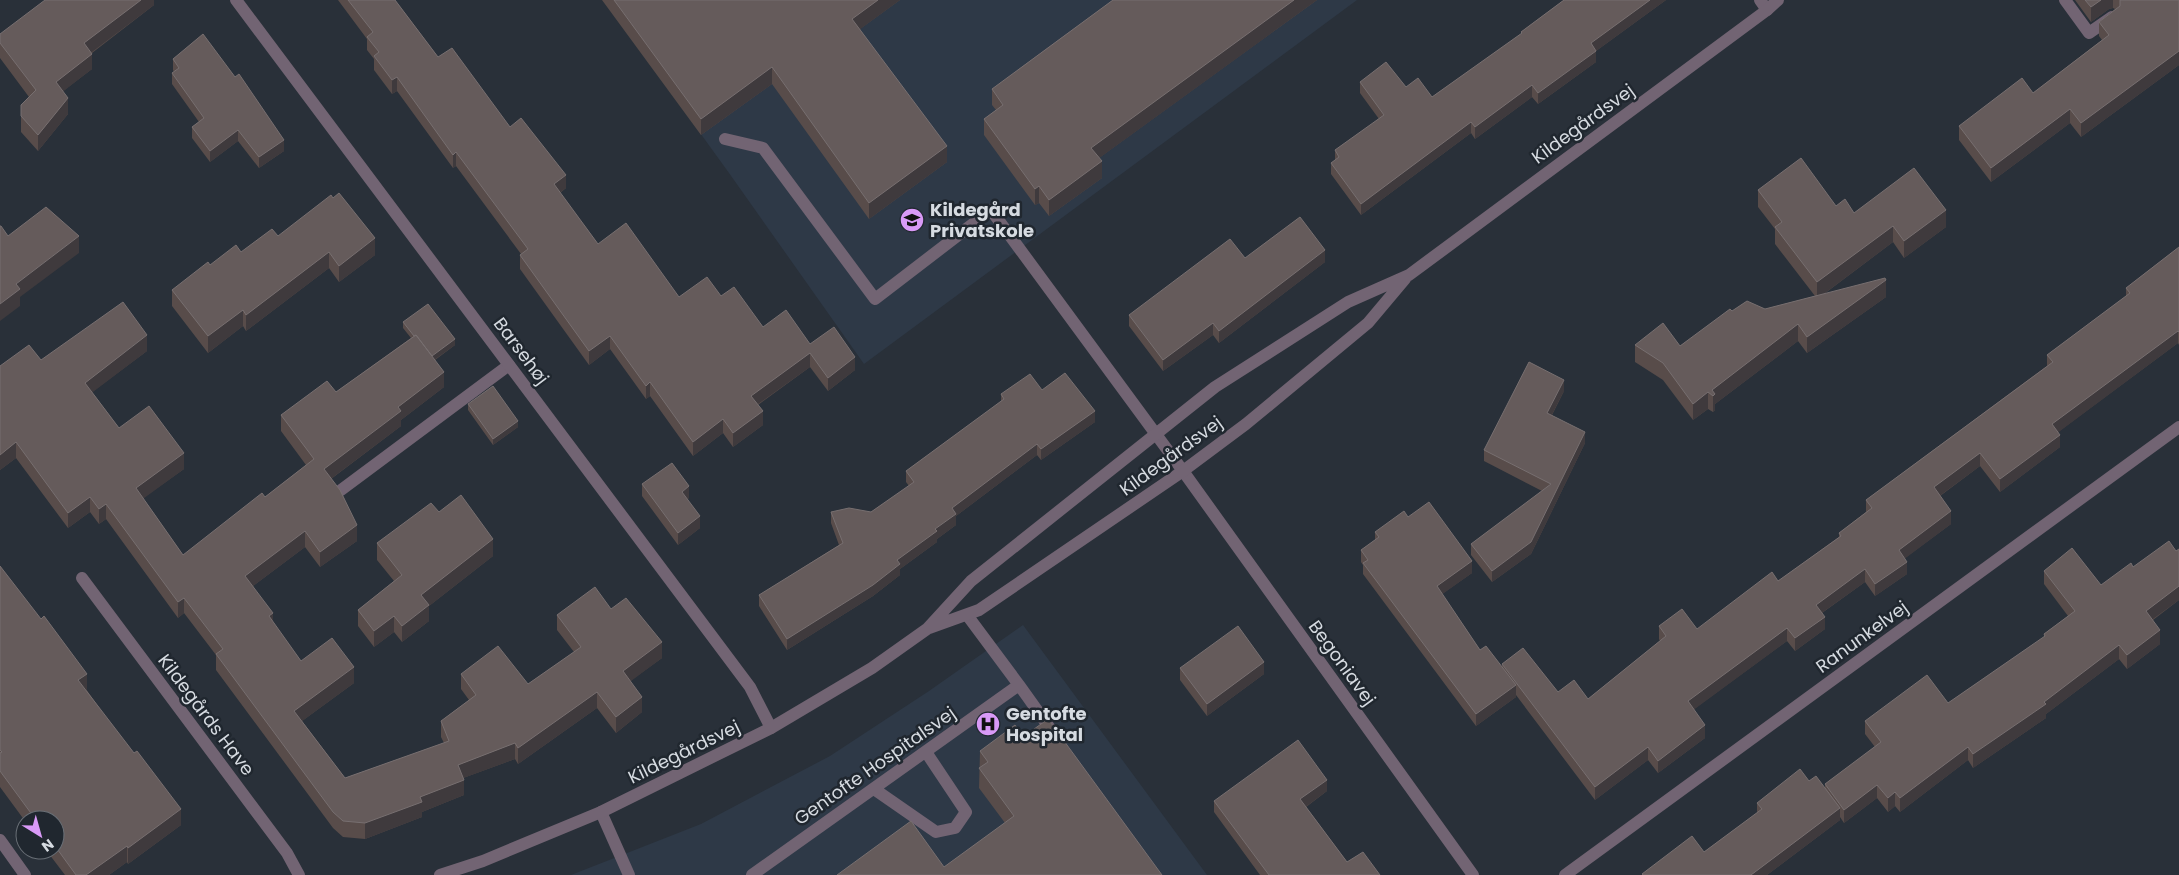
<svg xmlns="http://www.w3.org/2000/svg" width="2179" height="875" viewBox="0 0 2179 875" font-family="Poppins,sans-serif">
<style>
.built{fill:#2e3947}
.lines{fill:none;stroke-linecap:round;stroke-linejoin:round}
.service{stroke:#726473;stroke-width:12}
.minor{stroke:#726473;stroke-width:12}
.tertiary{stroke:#726473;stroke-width:12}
.wall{fill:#584c4a}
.shaded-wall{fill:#3f3a3d}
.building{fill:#655b5b;stroke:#776f70}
.labels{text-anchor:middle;stroke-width:5;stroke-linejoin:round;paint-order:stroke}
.street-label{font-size:18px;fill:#d6dbe1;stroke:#20272f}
.poi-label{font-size:18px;font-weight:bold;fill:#d6dbe1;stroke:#20272f;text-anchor:start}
</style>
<rect width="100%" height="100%" fill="#293039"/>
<path class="built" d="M 604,0 L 1357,0 L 864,364 L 729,173 Z
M 1023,625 L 1207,875 L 571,875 L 701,824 L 830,756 L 929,691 Z"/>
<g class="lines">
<path class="service" d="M 1760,0 L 1767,10
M 2065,0 L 2089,33 L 2112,17
M 725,139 L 763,148 L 875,299 L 991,210 L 1183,471
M 341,490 L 509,365
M 967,615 L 1019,685
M 874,789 L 936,832 L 955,828 L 966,812 L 926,752
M 601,812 L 629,875
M 0,840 L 25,875
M 752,875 L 1019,685 L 1054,734"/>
<path class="minor" d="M 236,0 L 750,687 L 771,728
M 1183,471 L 1473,875
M 82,578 L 287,853 L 299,875
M 1565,875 L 2179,427"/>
<path class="tertiary" d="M 929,628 L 979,610 L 1183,471 L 1246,424 L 1368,323 L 1405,279
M 440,875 L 483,861 L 601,812 L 771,728 L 872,668 L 927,629 L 971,581 L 1215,387 L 1348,302 L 1409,275 L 1767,10 L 1778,0"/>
</g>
<path class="wall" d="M 154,0 L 154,5 L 92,53 L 92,69 L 63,91 L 68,114 L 38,151 L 21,132 L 21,105 L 29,97 L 0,58 L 0,34 Z
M 338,0 L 395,0 L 438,57 L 510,127 L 566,188 L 560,193 L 598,244 L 679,297 L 721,296 L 763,327 L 810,344 L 855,370 L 828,391 L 810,367 L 758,405 L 763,425 L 733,447 L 723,433 L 693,456 L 650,396 L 646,399 L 610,349 L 589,365 L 520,269 L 520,255 L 521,254 L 456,166 L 453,168 L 397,91 L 392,94 L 374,70 L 374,59 L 367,50 L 367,39 Z
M 602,0 L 900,0 L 860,29 L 947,162 L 869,219 L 772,84 L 701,135 Z
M 1113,0 L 1317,0 L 1099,158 L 1102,178 L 1049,216 L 1039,203 L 1035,205 L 984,135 L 984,119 L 996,110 L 992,105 L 992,89 Z
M 1564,0 L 1666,0 L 1596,51 L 1596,62 L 1538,104 L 1532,97 L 1475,139 L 1471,133 L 1361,215 L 1331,174 L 1331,163 L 1335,160 L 1335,150 L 1379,119 L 1360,93 L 1360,82 L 1406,87 L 1432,97 L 1521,34 L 1521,32 Z
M 2075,0 L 2179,0 L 2179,65 L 2081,137 L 2070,123 L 1991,182 L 1959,140 L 1959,126 L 2033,93 L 2102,40 L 2099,36 L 2099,22 L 2115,9 L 2113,8 L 2109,9 L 2091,22 Z
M 173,59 L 284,151 L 259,168 L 238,141 L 210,162 L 192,138 L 192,127 L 199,122 L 172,84 L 172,73 L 174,72 L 173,70 Z
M 1758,190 L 1836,206 L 1854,213 L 1946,227 L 1904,258 L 1893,242 L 1824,294 L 1886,297 L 1807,353 L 1798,341 L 1715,404 L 1715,410 L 1713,412 L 1708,409 L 1693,420 L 1663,380 L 1635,362 L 1635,345 L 1680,346 L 1732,311 L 1765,309 L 1815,296 L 1775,244 L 1775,229 L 1758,207 Z
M 278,236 L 375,255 L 339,282 L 329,268 L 246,331 L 243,326 L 208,353 L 172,306 L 172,290 L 210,265 Z
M 2179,247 L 2179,345 L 2178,343 L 2058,432 L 2060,447 L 2000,492 L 1980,466 L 1940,496 L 1951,524 L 1905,558 L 1907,574 L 1875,596 L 1865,582 L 1822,613 L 1825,629 L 1795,651 L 1787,641 L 1694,709 L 1705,738 L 1658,773 L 1648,760 L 1595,800 L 1516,695 L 1516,697 L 1476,726 L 1363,574 L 1363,565 L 1361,562 L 1361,550 L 1375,540 L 1375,532 L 1408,517 L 1472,573 L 1442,594 L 1480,650 L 1502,667 L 1502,664 L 1558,692 L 1588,699 L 1660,641 L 1659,639 L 1659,626 L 1697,629 L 1778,581 L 1839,537 L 1839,533 L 1866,512 L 1866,500 L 2047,366 L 2047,355 L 2126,296 L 2126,288 Z
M 1245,258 L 1325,262 L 1219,343 L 1213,335 L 1163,371 L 1129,326 L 1129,315 Z
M 403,322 L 455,345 L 435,360 L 444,387 L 401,420 L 401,426 L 331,479 L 357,541 L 320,567 L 305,547 L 253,586 L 273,623 L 301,661 L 354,683 L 302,721 L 345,778 L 444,743 L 441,737 L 441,721 L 469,700 L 461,689 L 461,674 L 528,684 L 574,652 L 557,630 L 557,615 L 611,609 L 662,658 L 630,681 L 642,712 L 616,733 L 597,708 L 518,764 L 515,759 L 463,778 L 464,795 L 422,812 L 422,817 L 365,839 L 343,837 L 333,828 L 216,670 L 216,655 L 184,613 L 178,618 L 106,519 L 99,524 L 90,512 L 68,528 L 16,458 L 0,470 L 0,366 L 41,360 L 147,351 L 92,392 L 119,428 L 184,469 L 143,498 L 183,555 L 265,497 L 306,465 L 281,431 L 281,415 L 336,392 L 411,338 L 403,328 Z
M 1042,390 L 1095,422 L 1041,460 L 1037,455 L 956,516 L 956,525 L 937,539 L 937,542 L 900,569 L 900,575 L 873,596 L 787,650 L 759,606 L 759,595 L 839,545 L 831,523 L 831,512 L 871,512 L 909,486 L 906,482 L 906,471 L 1001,402 L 1001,394 Z
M 1564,391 L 1552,415 L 1585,443 L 1531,554 L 1492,582 L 1471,555 L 1471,544 L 1542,491 L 1484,461 L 1484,450 Z
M 468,404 L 518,427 L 493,445 L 468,410 Z
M 642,484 L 689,498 L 687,499 L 700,528 L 678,545 L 642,496 Z
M 439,512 L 493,556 L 429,606 L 429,621 L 402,642 L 394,632 L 374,647 L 358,626 L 358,610 L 394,581 L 377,560 L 377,543 Z
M 2179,549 L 2179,600 L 2153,620 L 2160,644 L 2127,669 L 2119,659 L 2046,714 L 2046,718 L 1973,768 L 1968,760 L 1900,812 L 1895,806 L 1888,812 L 1877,798 L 1844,823 L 1840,817 L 1840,820 L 1767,875 L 1642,875 L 1642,874 L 1704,852 L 1757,813 L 1757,803 L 1809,781 L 1825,788 L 1825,784 L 1875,747 L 1865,734 L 1865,721 L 1948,703 L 2044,638 L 2044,634 L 2068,616 L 2044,584 L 2044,571 L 2101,585 L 2133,567 L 2176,551 Z
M 0,566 L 181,825 L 128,864 L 127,862 L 109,875 L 65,875 L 46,850 L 55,850 L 55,820 L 25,820 L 25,821 L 0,787 Z
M 1180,668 L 1264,674 L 1207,716 L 1180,680 Z
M 1023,737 L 1162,875 L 944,867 L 1005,823 L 979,788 L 980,751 Z
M 1327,791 L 1306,807 L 1347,862 L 1380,875 L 1260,875 L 1214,812 L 1214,801 Z"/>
<path class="shaded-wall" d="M 141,0 L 154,0 L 154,5 L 84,58 L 84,43 Z
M 878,0 L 900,0 L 852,35 L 852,19 Z
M 1294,0 L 1317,0 L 1091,164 L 1091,148 Z
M 1650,0 L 1666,0 L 1596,51 L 1596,62 L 1538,104 L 1538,93 L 1591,43 Z
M 2101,0 L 2113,0 L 2113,8 L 2109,9 L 2091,22 L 2091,7 Z
M 2179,51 L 2179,65 L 2081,137 L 2081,123 Z
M 92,54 L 92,69 L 56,97 L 56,82 Z
M 772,67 L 772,84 L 701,135 L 701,119 Z
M 397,77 L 397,91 L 392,94 L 392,80 Z
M 1532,85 L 1532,97 L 1475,139 L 1475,127 Z
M 68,98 L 68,114 L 38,151 L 38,135 Z
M 2070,109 L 2070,123 L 1991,182 L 1991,168 Z
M 1471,122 L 1471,133 L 1361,215 L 1361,204 Z
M 238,130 L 238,141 L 210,162 L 210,151 Z
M 284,140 L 284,151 L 259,168 L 259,157 Z
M 947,146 L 947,162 L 869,219 L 869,203 Z
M 456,152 L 456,166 L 453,168 L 453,155 Z
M 1102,161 L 1102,178 L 1049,216 L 1049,200 Z
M 566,175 L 566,188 L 554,197 L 554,184 Z
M 1039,186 L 1039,203 L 1035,205 L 1035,189 Z
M 1946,210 L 1946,227 L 1904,258 L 1904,241 Z
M 1893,226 L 1893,242 L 1817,299 L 1817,282 Z
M 79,236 L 79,253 L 20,297 L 20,306 L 0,321 L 0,304 L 16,284 Z
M 375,238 L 375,255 L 339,282 L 339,266 Z
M 1325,250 L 1325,262 L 1219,343 L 1219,331 Z
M 329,252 L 329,268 L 246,331 L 246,315 Z
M 1886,280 L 1886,297 L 1807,353 L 1807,337 Z
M 243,310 L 243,326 L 208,353 L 208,336 Z
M 1213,323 L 1213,335 L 1163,371 L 1163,360 Z
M 1798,324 L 1798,341 L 1715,404 L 1715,410 L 1713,412 L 1713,396 L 1712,390 Z
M 2178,331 L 2178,343 L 2052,437 L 2052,424 Z
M 147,335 L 147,351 L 85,398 L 85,383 Z
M 610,336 L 610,349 L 589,365 L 589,351 Z
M 455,339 L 455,345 L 430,363 L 430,357 Z
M 810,353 L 810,367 L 751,409 L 751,396 Z
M 855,357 L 855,370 L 828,391 L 828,378 Z
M 444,372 L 444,387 L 401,420 L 401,426 L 324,484 L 324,469 L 398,407 Z
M 1564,380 L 1564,391 L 1547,424 L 1547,413 Z
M 650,382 L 650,396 L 646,399 L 646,386 Z
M 1708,392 L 1708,409 L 1693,420 L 1693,404 Z
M 763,411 L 763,425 L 733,447 L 733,433 Z
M 1095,411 L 1095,422 L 1041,460 L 1041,449 Z
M 723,419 L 723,433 L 693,456 L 693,442 Z
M 518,421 L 518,427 L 493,445 L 493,439 Z
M 1585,432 L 1585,443 L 1531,554 L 1492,582 L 1492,571 Z
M 2060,435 L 2060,447 L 2000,492 L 2000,479 Z
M 16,442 L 16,458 L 0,470 L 0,455 Z
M 1037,444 L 1037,455 L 956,516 L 956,525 L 937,539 L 937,542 L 900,569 L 900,575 L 873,596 L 787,650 L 787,639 L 897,560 L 935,529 L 952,508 Z
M 184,453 L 184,469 L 136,504 L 136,488 Z
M 1980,453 L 1980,466 L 1934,500 L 1934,487 Z
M 689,486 L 689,498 L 682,503 L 682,492 Z
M 90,497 L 90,512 L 68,528 L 68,513 Z
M 106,504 L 106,519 L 99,524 L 99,509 Z
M 1951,511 L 1951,524 L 1899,563 L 1899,550 Z
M 700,516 L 700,528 L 678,545 L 678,533 Z
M 357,525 L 357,541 L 320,567 L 320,552 Z
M 305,531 L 305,547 L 245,592 L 245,576 Z
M 493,539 L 493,556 L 429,606 L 429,621 L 402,642 L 402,626 L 421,595 Z
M 1472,561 L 1472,573 L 1437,598 L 1437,586 Z
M 1907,562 L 1907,574 L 1875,596 L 1875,584 Z
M 1865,569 L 1865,582 L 1816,617 L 1816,605 Z
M 2179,586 L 2179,600 L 2146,624 L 2146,611 Z
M 184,598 L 184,613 L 178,618 L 178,602 Z
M 273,613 L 273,628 L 269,616 Z
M 394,616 L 394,632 L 374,647 L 374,631 Z
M 1825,617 L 1825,629 L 1795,651 L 1795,638 Z
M 1787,628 L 1787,641 L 1688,714 L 1688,701 Z
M 2160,630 L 2160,644 L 2127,669 L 2127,655 Z
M 662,642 L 662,658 L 623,687 L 623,671 Z
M 2119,645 L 2119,659 L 2046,714 L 2046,718 L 1973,768 L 1973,754 Z
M 1264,662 L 1264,674 L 1207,716 L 1207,704 Z
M 354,667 L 354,683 L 294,727 L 294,711 Z
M 87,674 L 87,690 L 78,696 L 78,680 Z
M 1516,685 L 1516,697 L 1476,726 L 1476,714 Z
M 597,692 L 597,708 L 518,764 L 518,748 Z
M 642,697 L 642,712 L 616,733 L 616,717 Z
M 1705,725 L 1705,738 L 1658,773 L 1658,761 Z
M 515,743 L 515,759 L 458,780 L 458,765 Z
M 1648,747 L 1648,760 L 1595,800 L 1595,787 Z
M 1968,747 L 1968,760 L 1900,812 L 1900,798 Z
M 464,780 L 464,795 L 422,812 L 422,817 L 365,839 L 365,823 L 420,797 Z
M 1327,780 L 1327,791 L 1300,811 L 1300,799 Z
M 1877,785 L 1877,798 L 1844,823 L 1844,810 Z
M 1895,792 L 1895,806 L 1888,812 L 1888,798 Z
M 1840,808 L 1840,820 L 1767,875 L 1751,875 Z
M 181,809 L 181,825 L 128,864 L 128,848 Z
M 127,846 L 127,862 L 109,875 L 86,875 Z"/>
<path class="building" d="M 45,0 L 141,0 L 84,43 L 92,54 L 56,82 L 68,98 L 38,135 L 21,116 L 21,105 L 36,90 L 0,43 L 0,34 Z
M 348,0 L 395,0 L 438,57 L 452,48 L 510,127 L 521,118 L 566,175 L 554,184 L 598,244 L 626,223 L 679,297 L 707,277 L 721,296 L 734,287 L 763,327 L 786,310 L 810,344 L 834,327 L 855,357 L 828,378 L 810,353 L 751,396 L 763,411 L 733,433 L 723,419 L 693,442 L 650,382 L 646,386 L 610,336 L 589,351 L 520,255 L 528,249 L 456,152 L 453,155 L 397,77 L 392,80 L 374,56 L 379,52 L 367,37 L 373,32 Z
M 614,0 L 878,0 L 852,19 L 947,146 L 869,203 L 772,67 L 701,119 Z
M 1113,0 L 1294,0 L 1091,148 L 1102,161 L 1049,200 L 1039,186 L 1035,189 L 984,119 L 1003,105 L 992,89 Z
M 1564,0 L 1650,0 L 1591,43 L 1596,51 L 1538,93 L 1532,85 L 1475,127 L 1471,122 L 1361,204 L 1331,163 L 1339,157 L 1335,150 L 1384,115 L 1360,82 L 1386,62 L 1406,87 L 1418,78 L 1432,97 L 1522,33 L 1521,32 Z
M 2085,0 L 2101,0 L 2091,7 Z
M 2120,0 L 2179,0 L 2179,51 L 2081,123 L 2070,109 L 1991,168 L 1959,126 L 2022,78 L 2033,93 L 2109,35 L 2099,22 L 2120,6 Z
M 203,34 L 235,77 L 239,74 L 284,140 L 259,157 L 238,130 L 210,151 L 192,127 L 204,118 L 172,73 L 179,68 L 173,59 Z
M 1801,158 L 1836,206 L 1845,199 L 1854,213 L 1914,168 L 1946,210 L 1904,241 L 1893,226 L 1817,282 L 1775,227 L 1782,222 L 1758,190 Z
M 339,193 L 375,238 L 339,266 L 329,252 L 246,315 L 243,310 L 208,336 L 172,290 L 208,262 L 210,265 L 236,245 L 241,252 L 272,229 L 278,236 L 331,195 L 333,198 Z
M 46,207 L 79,236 L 16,284 L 20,289 L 0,304 L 0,226 L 1,226 L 8,236 Z
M 1300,217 L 1325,250 L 1219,331 L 1213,323 L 1163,360 L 1129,315 L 1230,239 L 1245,258 Z
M 2179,247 L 2179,332 L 2178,331 L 2052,424 L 2060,435 L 2000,479 L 1980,453 L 1934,487 L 1951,511 L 1899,550 L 1907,562 L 1875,584 L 1865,569 L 1816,605 L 1825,617 L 1795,638 L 1787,628 L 1688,701 L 1705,725 L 1658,761 L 1648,747 L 1595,787 L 1502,664 L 1523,648 L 1558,692 L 1574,680 L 1588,699 L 1666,636 L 1659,626 L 1682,609 L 1697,629 L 1772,572 L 1778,581 L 1841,536 L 1839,533 L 1872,508 L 1866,500 L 2053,362 L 2047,355 L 2130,293 L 2126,288 Z
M 1885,278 L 1886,280 L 1807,337 L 1798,324 L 1712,390 L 1715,394 L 1713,396 L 1708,392 L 1693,404 L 1663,363 L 1635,345 L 1663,323 L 1680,346 L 1730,309 L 1732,311 L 1747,301 L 1765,309 Z
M 123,302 L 147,335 L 85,383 L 119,428 L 149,406 L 184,453 L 136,488 L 183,555 L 262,493 L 265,497 L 314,459 L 281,415 L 327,381 L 336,392 L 416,335 L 444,372 L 398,407 L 401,411 L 324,469 L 340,490 L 357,525 L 320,552 L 305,531 L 245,576 L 273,613 L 269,616 L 301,661 L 332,638 L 354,667 L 294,711 L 345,778 L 449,741 L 441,721 L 476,695 L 461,674 L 498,646 L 528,684 L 581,647 L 557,615 L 595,587 L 611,609 L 626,598 L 662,642 L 623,671 L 642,697 L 616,717 L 597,692 L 518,748 L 515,743 L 458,765 L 464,780 L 420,797 L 422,802 L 365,823 L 343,821 L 333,812 L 216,654 L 223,649 L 184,598 L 178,602 L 106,504 L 99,509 L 90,497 L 68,513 L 16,442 L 0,455 L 0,366 L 29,345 L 41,360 Z
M 428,304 L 455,339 L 432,356 L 416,335 L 414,336 L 403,322 Z
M 1529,362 L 1564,380 L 1547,413 L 1585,432 L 1531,542 L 1492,571 L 1471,544 L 1551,484 L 1484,450 Z
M 1065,373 L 1095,411 L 1041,449 L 1037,444 L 952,508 L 956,514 L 935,529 L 937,531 L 897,560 L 900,564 L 873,585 L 787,639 L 759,595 L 843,543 L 831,512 L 849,508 L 871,512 L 914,482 L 906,471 L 1004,399 L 1001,394 L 1030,374 L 1042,390 Z
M 493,386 L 518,421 L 493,439 L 468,404 Z
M 672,463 L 689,486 L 682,492 L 700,516 L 678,533 L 642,484 Z
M 461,495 L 493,539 L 421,595 L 429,605 L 402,626 L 394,616 L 374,631 L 358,610 L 402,575 L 377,543 L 431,503 L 439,512 Z
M 1429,502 L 1472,561 L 1437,586 L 1480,650 L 1486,646 L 1516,685 L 1476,714 L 1363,563 L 1368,560 L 1361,550 L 1379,537 L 1375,532 L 1404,511 L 1408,517 Z
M 2169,541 L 2176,551 L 2179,549 L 2179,586 L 2146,611 L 2160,630 L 2127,655 L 2119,645 L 2044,702 L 2046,704 L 1973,754 L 1968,747 L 1900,798 L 1895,792 L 1888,798 L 1877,785 L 1844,810 L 1825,784 L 1881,742 L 1865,721 L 1927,675 L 1948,703 L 2045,636 L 2044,634 L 2075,611 L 2044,571 L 2072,548 L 2101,585 L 2131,563 L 2133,567 Z
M 0,566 L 41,619 L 44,616 L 87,674 L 78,680 L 134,753 L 137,751 L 181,809 L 128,848 L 127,846 L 86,875 L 76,875 L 55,846 L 55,820 L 36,820 L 0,771 L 0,753 L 2,752 L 0,750 Z
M 1238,626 L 1264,662 L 1207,704 L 1180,668 Z
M 1048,719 L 1162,875 L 837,875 L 911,821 L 944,867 L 1014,816 L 979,768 L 988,762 L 980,751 L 1015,725 L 1023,737 Z
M 1298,740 L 1327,780 L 1300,799 L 1347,862 L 1363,852 L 1380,875 L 1269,875 L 1214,801 Z
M 1800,769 L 1809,781 L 1816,776 L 1840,808 L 1751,875 L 1643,875 L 1642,874 L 1692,836 L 1704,852 L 1762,809 L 1757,803 Z"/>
<defs>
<g id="school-disc" transform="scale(1.25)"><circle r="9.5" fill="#d99af7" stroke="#20272f"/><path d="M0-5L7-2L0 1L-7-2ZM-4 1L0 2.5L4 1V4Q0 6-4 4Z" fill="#111"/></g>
<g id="hospital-disc" transform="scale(1.25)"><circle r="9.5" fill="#d99af7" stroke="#20272f"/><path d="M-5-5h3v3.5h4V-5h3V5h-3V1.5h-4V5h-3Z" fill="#111"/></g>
</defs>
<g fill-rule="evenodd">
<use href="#school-disc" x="912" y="220"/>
<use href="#hospital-disc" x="988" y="724"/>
</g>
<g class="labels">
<g class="street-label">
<text transform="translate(1583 124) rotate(-36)" y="6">Kildegårdsvej</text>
<text transform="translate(521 351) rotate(53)" y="6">Barsehøj</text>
<text transform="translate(1171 456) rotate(-36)" y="6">Kildegårdsvej</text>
<text transform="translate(1862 637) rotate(-36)" y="6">Ranunkelvej</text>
<text transform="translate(1342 663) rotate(54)" y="6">Begoniavej</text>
<text transform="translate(206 715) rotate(53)" y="6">Kildegårds Have</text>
<text transform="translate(684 752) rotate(-26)" y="6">Kildegårdsvej</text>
<text transform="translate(875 766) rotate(-35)" y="6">Gentofte Hospitalsvej</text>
</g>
<g class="poi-label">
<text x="930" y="216">Kildegård<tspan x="930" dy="21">Privatskole</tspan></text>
<text x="1006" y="720">Gentofte<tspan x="1006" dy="21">Hospital</tspan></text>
</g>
</g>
<g transform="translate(40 835) rotate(143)"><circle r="24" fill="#20272f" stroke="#696f76"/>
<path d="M0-4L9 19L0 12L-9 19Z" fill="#d99af7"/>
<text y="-8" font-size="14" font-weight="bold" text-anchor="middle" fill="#d6dbe1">N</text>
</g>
</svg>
